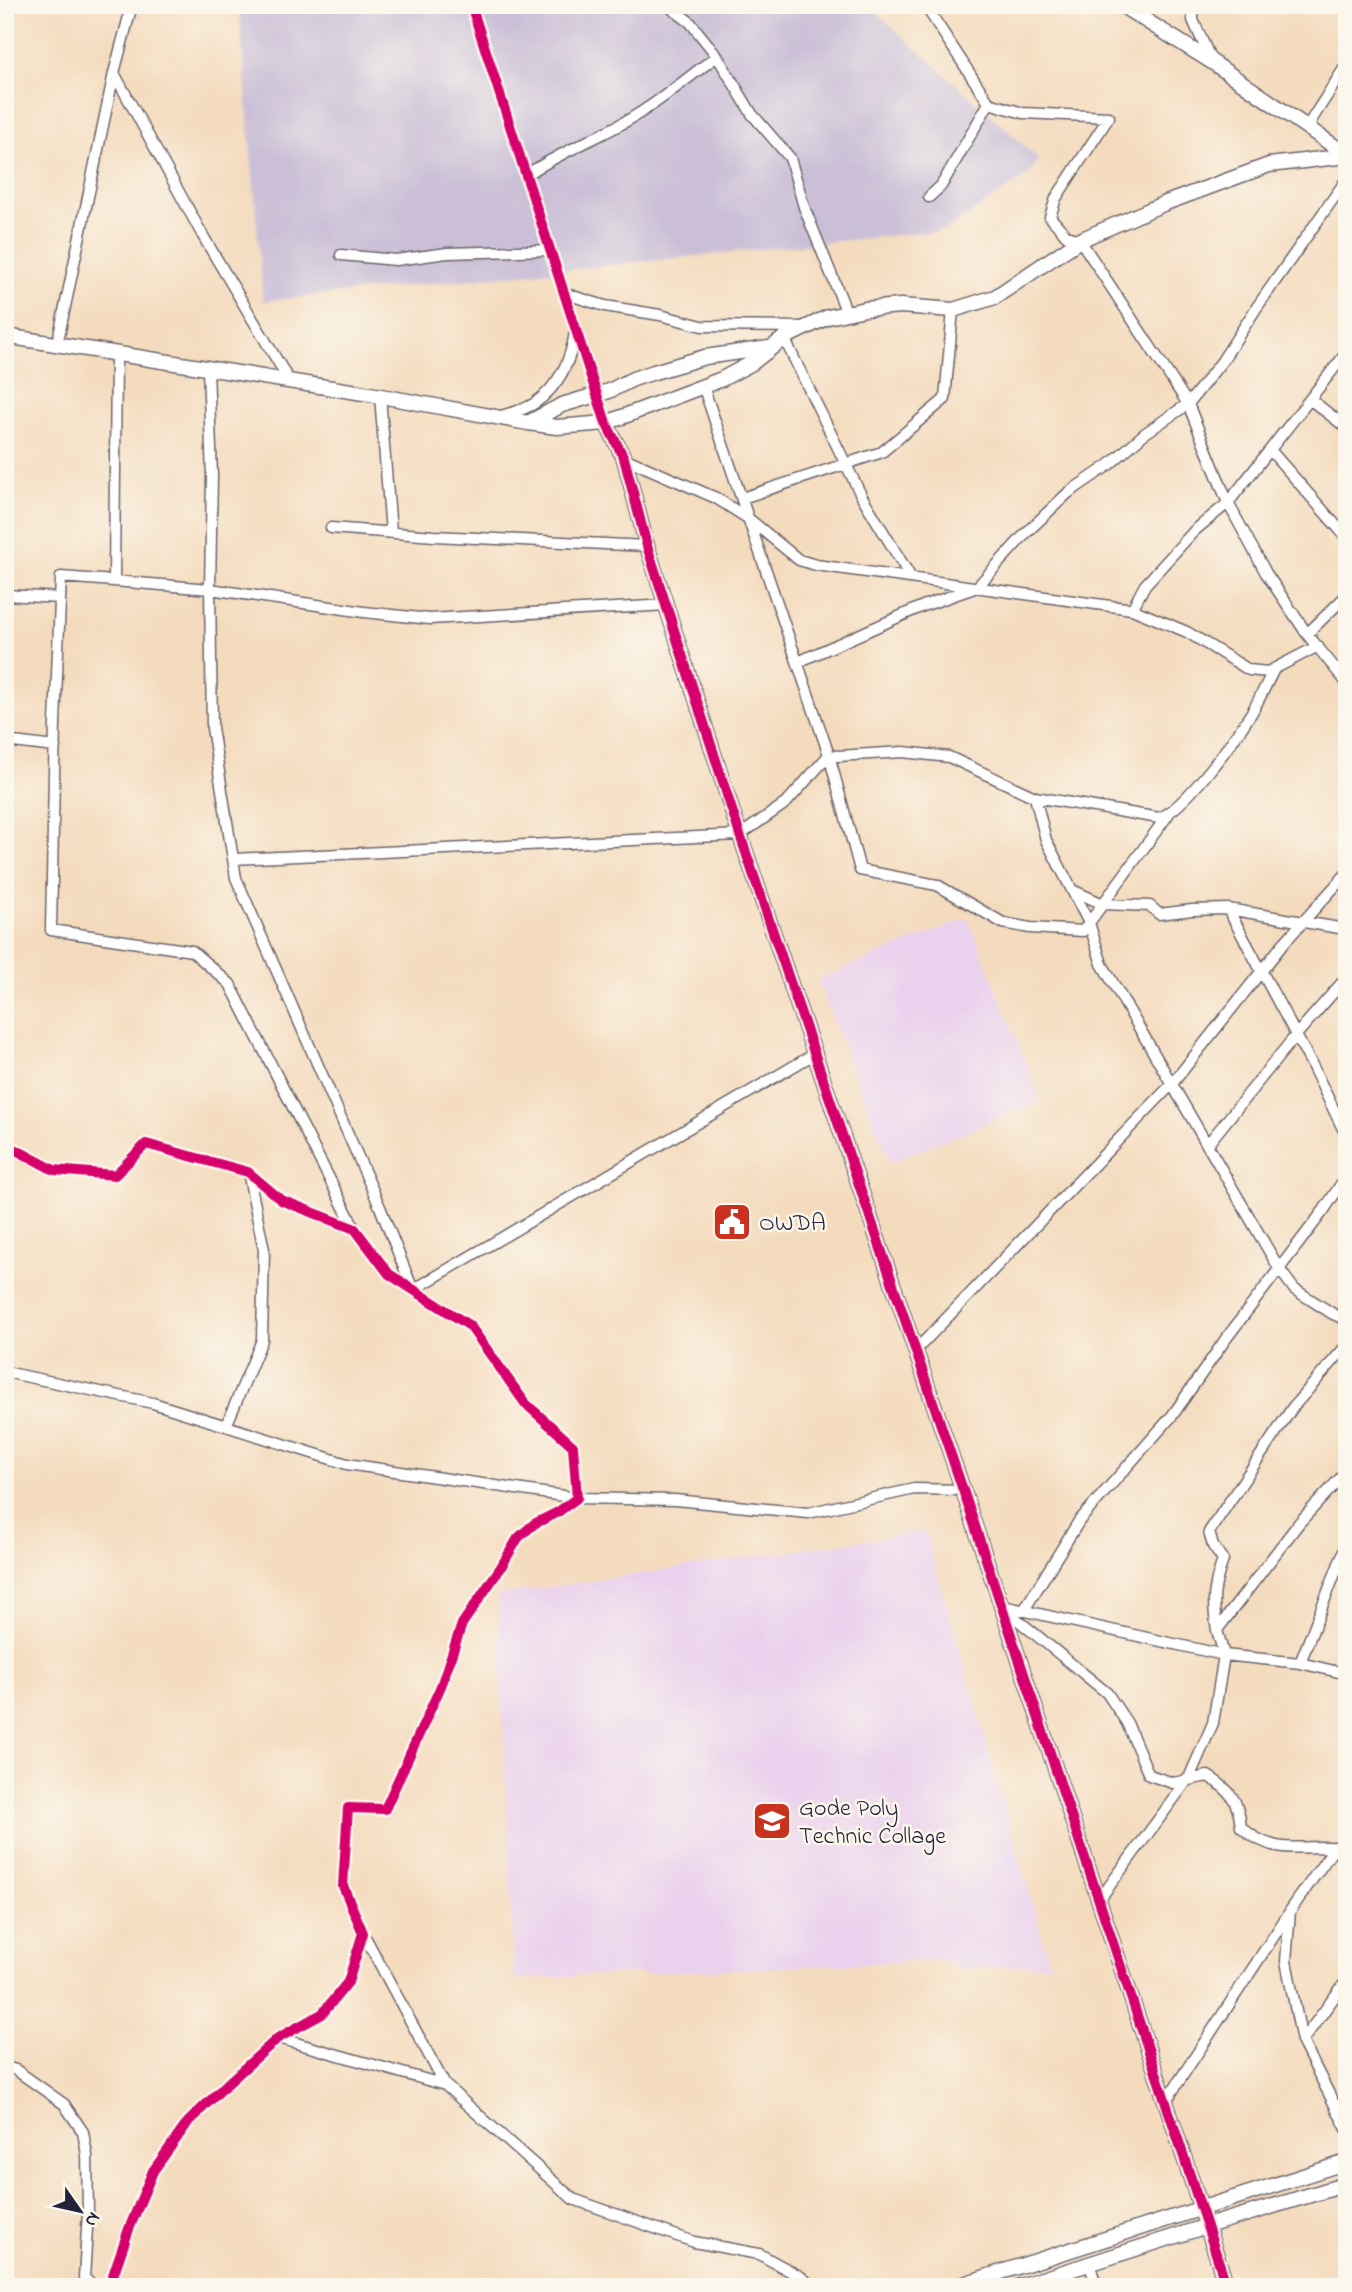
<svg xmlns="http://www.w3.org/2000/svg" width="1352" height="2292" viewBox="0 0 1352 2292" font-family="'Indie Flower',sans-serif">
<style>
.built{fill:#ead1ed}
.industrial{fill:#cabfd7}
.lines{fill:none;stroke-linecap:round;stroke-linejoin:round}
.street-casing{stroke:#6c6369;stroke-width:13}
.secondary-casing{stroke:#6c6369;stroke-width:17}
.street{stroke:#fff;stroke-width:10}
.secondary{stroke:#fff;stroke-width:14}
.cycleway-casing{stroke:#fbf7ec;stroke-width:15}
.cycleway{stroke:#d6006c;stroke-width:10}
.labels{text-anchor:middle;stroke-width:5;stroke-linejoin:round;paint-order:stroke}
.poi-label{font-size:24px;fill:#22223b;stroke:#fbf7ec;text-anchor:start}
</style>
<rect width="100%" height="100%" fill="#fbf7ec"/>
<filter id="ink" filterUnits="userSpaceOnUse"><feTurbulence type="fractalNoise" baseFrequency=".0143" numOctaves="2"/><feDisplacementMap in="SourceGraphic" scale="14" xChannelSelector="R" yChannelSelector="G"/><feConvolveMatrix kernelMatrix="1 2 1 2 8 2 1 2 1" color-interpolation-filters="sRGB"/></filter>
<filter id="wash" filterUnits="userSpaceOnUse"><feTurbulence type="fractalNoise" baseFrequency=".00686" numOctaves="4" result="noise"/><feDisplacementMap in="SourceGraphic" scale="28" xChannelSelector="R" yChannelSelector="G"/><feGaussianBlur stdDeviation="1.57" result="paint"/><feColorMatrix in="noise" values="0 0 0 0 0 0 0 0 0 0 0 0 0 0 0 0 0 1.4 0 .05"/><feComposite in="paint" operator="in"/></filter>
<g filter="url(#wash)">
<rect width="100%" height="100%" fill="#f4dbbe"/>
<path class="built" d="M 968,918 L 1041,1101 L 890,1162 L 817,980 Z
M 925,1531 L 1050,1964 L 967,1969 L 942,1960 L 514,1979 L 498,1595 Z"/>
<path class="industrial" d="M 239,5 L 868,5 L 1039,159 L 1029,174 L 946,230 L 263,301 Z"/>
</g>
<g filter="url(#ink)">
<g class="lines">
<g class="street-casing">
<path id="street" d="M 132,5 L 114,73 L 203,236 L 290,382
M 471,5 L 606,423
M 667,5 L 690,22 L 717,56 L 752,114 L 790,158 L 804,207 L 847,313
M 925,5 L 989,103
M 1193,5 L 1193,20 L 1211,60
M 1307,127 L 1347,64
M 526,175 C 558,154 590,141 623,123 C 656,105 686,79 717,56
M 929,197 L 941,186 L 989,103 L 1023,113 L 1109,117 L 1056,198 L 1050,217 L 1067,236 L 1080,240 L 1188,404 L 1228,503 L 1266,573 L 1307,634 L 1347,683
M 341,255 L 396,260 L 447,253 L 551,250
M 563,293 L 605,306 L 660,315 L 702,326 L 805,327
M 784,338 L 861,495 L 910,576
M 57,345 L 114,73
M 116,355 L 114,581 L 61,577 L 55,723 L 51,930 L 192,951 L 230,984 L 355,1229
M 703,386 L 829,755 L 860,870 L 937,885 L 1003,923 L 1030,928 L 1083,931 L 1168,815
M 380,396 L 391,532
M 1311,400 L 1347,428
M 498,417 C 510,413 525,410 535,403 C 559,386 571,360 575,332
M 1271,451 L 1347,538
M 624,458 L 716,498 L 749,519 L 799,560 L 816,565 L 1132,609 L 1187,632 L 1249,670 L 1268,672 L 1318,646
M 742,498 L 882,452 L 945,399 L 953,310
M 331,528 L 434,536 L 647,546
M 114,581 L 210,589 L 212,476 L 208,369
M 5,595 L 60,598
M 667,605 L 430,619 L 364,612 L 210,589 L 212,728 L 236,878 L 380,1207 L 413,1290 L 816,1053
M 1132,609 L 1145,585 L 1194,531 L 1228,503 L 1347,352
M 1307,634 L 1347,595
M 798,662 L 923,606 L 977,587 L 1025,534 L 1068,493 L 1109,465 L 1144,434 L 1188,404 L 1222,361 L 1257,307 L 1347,179
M 5,741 L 55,747
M 1035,797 L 1046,840 L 1089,923 L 1102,964 L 1280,1270 L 1294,1289 L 1333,1314 L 1347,1320
M 233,859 L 740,835 L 786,803 L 829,755 L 838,756 L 903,752 L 949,757 L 1035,797 L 1159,818 C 1184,810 1237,736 1252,712 C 1260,698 1267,683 1274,669
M 1072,890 L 1103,904 L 1150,906 L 1159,914 L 1192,910 L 1228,909 L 1311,1063 L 1347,1137
M 1228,909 L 1345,929 L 1347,931
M 5,1144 L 54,1170 L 115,1175 L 146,1144 L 248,1172 L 281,1200 L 355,1229 L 389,1274 L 470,1326 L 525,1403 L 573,1446 L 577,1498 L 558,1512 L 534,1524 L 518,1538 L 501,1567 L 462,1624 L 441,1686 L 385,1809 L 348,1808 L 343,1886 L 363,1933 L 348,1982 L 322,2014 L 278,2038 L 227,2084 L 189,2121 L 153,2171 L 129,2229 L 109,2287
M 1207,1145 L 1296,1035 L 1347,977
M 916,1350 L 1172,1084 L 1283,944 L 1347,873
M 5,1372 L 153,1403 L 347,1464 L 577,1498 L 675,1500 L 808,1513 L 914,1489 L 963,1490
M 226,1426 L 262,1340 L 264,1250 L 248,1172
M 1003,1606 L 1224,1655 L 1300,1663 L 1347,1674
M 1002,1607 L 1107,1693 L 1127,1723 L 1149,1775 L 1173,1783 L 1208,1776 C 1231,1791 1238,1799 1241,1827 C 1277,1859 1304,1843 1347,1848
M 1024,1610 L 1079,1521 L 1172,1416 L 1225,1340 L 1324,1210 L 1347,1175
M 1217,1630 C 1212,1601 1213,1587 1223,1560 L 1213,1546 L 1209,1532 L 1293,1407 L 1347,1345
M 1300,1663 L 1347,1543
M 1335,1847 L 1290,1911 L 1286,1961 L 1302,2041 L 1347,2129
M 1099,1900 L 1189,1778 L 1213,1723 L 1224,1655 L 1217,1630 L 1299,1523 L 1347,1471
M 363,1933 L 445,2085 L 573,2199 L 694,2242 L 759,2254 L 801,2277 L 813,2287
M 278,2038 L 445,2085
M 1302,2041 L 1347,1980
M 5,2067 L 16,2070 L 64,2104 L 83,2132 L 87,2155 L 88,2212 L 84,2278 L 95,2287
M 1166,2101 L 1289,1913
M 1090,2264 L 1096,2287"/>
</g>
<g class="secondary-casing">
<path id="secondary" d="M 1121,5 L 1212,62 L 1347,155
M 5,336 L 370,394 L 528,423 L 557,427 L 606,423 L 722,379 L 752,363 L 784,338 L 828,317 L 865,309 L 901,306 L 953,310 L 995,297 L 1080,240 L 1163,204 L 1269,165 L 1347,156
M 528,423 L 562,405 L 609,391 L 633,379 L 654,372 L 705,357 L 769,348
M 606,423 L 624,458 L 647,546 L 740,835 L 963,1490 L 1227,2287
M 954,2287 L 1347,2162
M 1017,2287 L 1207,2226 L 1347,2184"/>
</g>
<use href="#street" class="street"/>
<use href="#secondary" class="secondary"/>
<g class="cycleway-casing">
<path id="cycleway" d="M 471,5 L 606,423 L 624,458 L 647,546 L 740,835 L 963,1490 L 1227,2287
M 5,1144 L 54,1170 L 115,1175 L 146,1144 L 248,1172 L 281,1200 L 355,1229 L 389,1274 L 470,1326 L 525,1403 L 573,1446 L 577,1498 L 558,1512 L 534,1524 L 518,1538 L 501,1567 L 462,1624 L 441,1686 L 385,1809 L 348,1808 L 343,1886 L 363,1933 L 348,1982 L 322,2014 L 278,2038 L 227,2084 L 189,2121 L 153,2171 L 129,2229 L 109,2287"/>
</g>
<use href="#cycleway" class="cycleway"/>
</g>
</g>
<defs>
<g id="civic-square" transform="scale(2.0125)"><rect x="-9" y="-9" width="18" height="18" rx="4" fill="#c8321e" stroke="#fbf7ec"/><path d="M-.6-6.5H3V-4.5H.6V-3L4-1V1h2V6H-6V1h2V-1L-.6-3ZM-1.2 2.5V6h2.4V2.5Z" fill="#fff"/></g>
<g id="school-square" transform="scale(2.0125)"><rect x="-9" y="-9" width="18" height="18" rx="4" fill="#c8321e" stroke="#fbf7ec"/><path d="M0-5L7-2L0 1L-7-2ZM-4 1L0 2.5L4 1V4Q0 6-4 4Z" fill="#fff"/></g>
</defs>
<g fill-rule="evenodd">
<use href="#civic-square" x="732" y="1222"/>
<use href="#school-square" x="772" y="1821"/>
</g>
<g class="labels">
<g class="poi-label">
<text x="759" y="1230">OWDA</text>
<text x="799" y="1815">Gode Poly<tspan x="799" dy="28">Technic Collage</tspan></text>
</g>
</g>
<rect width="1352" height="2292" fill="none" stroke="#fbf7ec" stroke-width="28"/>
<g transform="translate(80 2211) rotate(124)" stroke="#fbf7ec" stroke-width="5" paint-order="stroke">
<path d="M0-5L12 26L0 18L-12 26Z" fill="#22223b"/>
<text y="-10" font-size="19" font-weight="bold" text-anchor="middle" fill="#22223b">N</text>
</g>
</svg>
